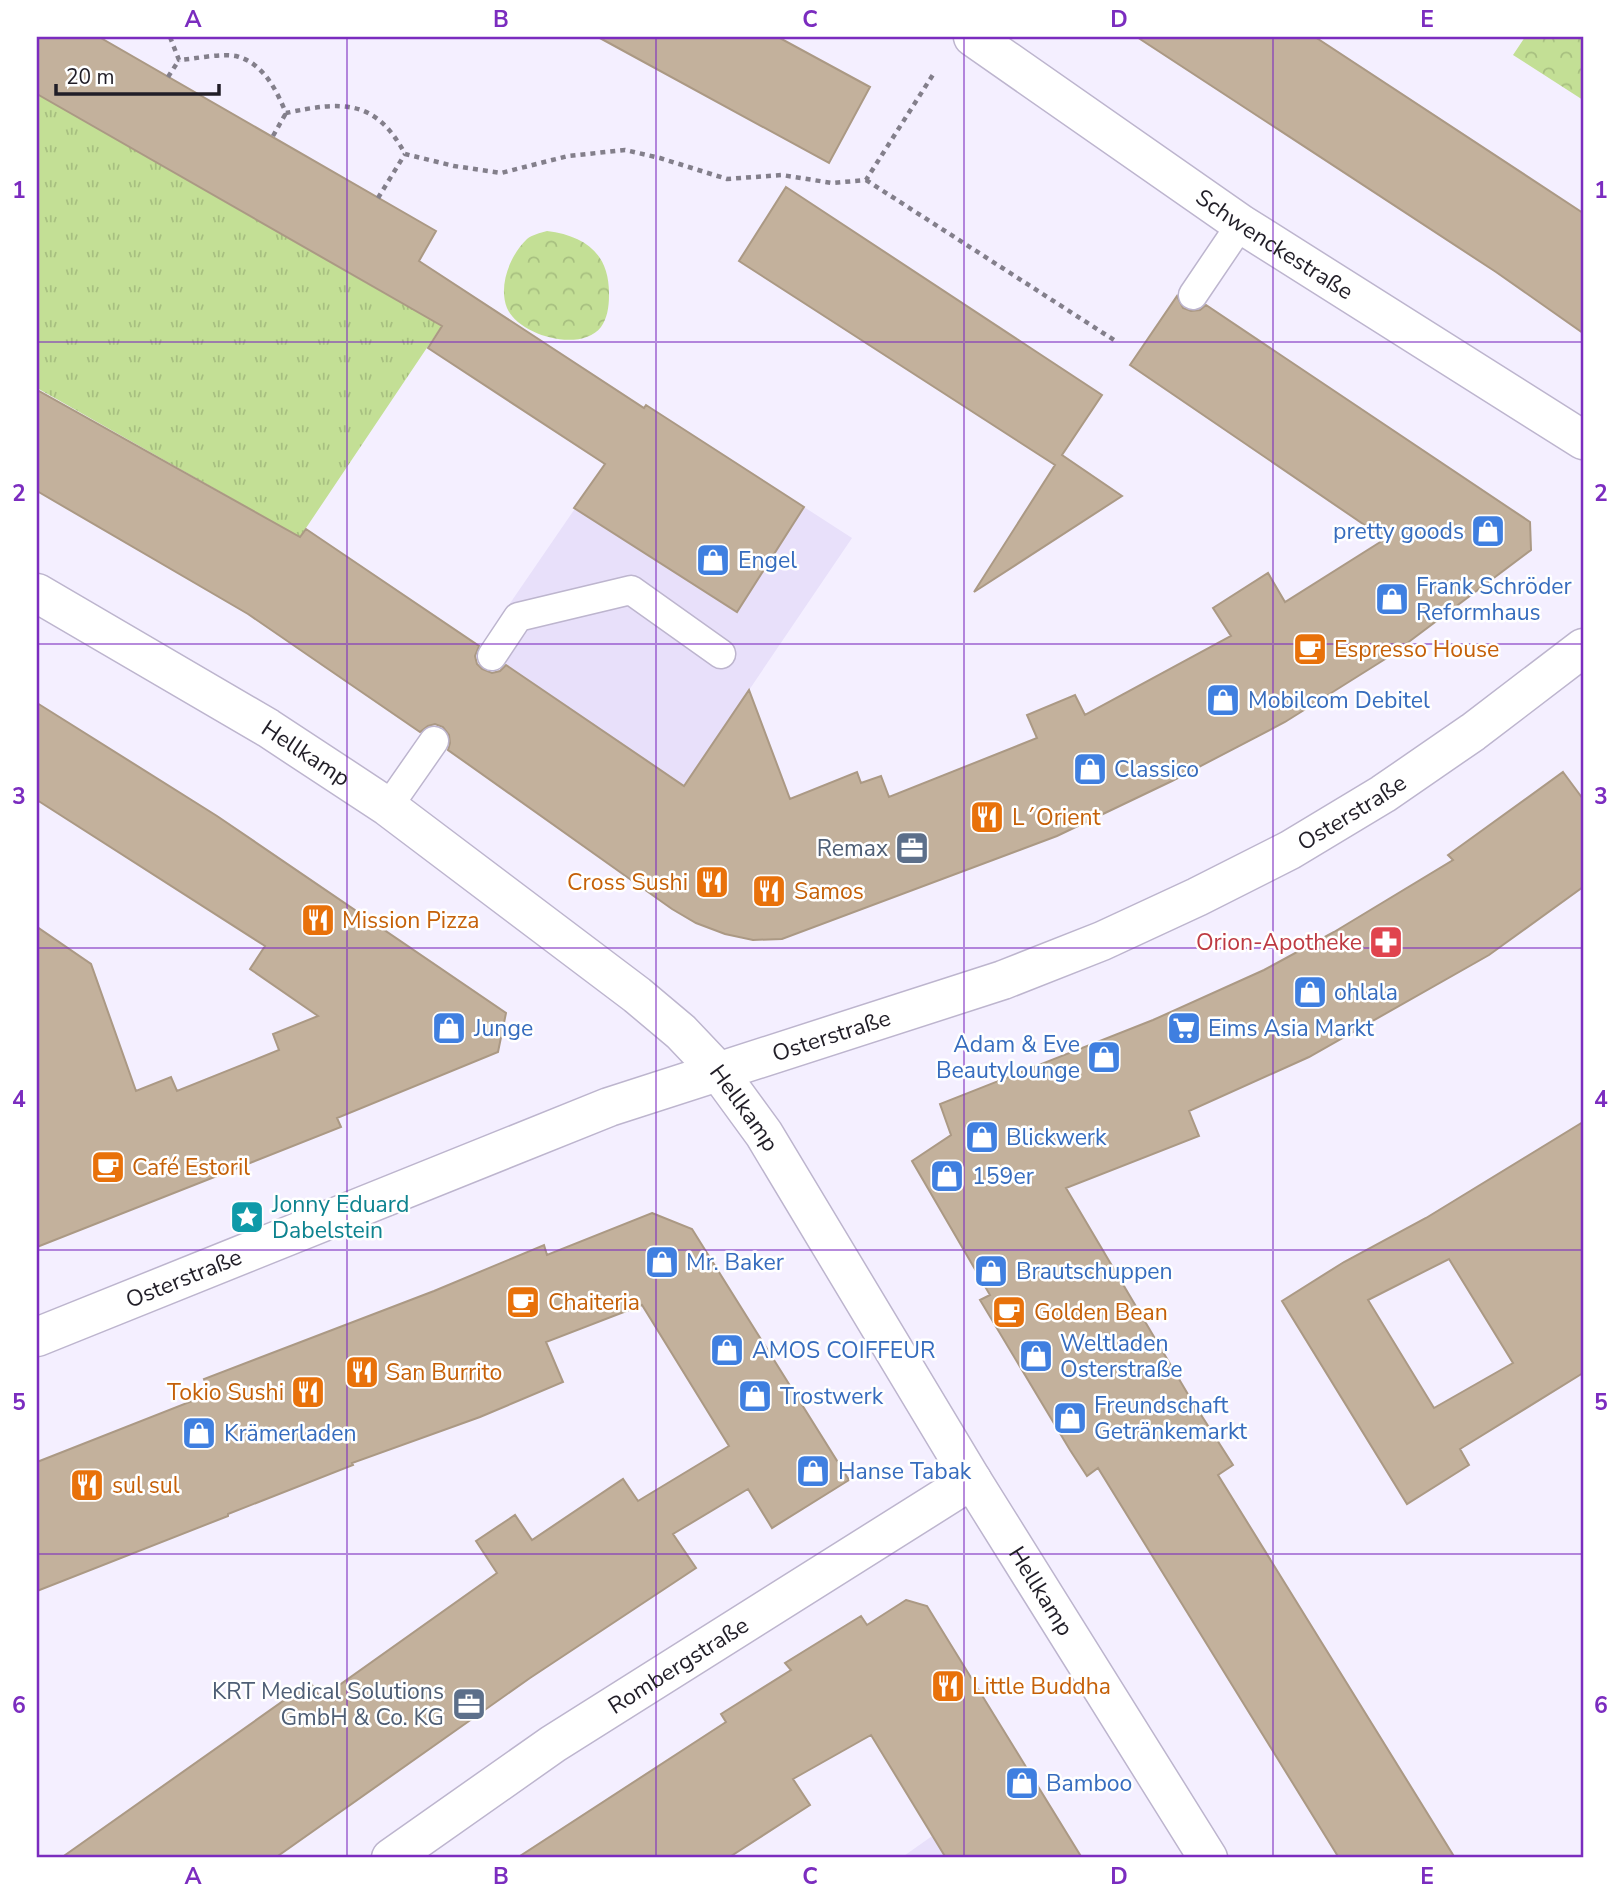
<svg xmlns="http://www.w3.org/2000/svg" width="1620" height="1895" viewBox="0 0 1620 1895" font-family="'Nunito Sans',sans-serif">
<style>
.built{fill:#e8e0fa}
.grass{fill:url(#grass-tufts)}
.park{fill:url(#park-crowns)}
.building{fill:#c3b19c;stroke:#ab9984;stroke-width:2;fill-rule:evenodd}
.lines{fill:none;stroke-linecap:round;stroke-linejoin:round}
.lane-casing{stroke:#bdb5ce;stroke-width:31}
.street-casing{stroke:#bdb5ce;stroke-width:41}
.secondary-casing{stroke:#bdb5ce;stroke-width:41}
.path{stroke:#837f8b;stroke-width:4.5;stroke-dasharray:5 5;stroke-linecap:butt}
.lane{stroke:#fff;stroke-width:28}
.street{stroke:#fff;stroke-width:38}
.secondary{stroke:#fff;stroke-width:38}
.grid{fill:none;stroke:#7b2cbf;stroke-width:2;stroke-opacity:0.55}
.labels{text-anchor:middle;stroke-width:5;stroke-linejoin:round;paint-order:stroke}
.street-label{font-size:23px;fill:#211e27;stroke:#fff}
.shop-label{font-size:23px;fill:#366cbe;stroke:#fff;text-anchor:start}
.food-label{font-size:23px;fill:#c56008;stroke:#fff;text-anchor:start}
.service-label{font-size:23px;fill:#4e5e75;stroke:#fff;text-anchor:end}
.health-label{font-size:23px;fill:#be3a42;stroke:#fff;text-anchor:end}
.culture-label{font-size:23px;fill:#0d838f;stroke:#fff;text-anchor:start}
.neatline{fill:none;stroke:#7b2cbf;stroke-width:2.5}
.grid-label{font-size:23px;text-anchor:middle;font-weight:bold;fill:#7b2cbf}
</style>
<defs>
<pattern id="grass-tufts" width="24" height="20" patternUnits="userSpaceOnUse" patternTransform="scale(1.75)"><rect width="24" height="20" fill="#c3df95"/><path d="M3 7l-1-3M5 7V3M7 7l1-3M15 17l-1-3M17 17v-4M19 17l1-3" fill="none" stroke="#a7bf80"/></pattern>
<pattern id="park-crowns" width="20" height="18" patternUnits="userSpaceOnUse" patternTransform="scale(1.75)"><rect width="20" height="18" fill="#c3df95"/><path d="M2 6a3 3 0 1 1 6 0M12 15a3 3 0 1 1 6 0" fill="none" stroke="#a7bf80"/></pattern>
</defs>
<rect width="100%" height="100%" fill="#f4efff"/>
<path class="built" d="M 646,405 L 852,538 L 684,786 L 480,647 Z
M 942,1829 L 962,1858 L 901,1858 Z"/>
<path class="grass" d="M 37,94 L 396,300 L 465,291 L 300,537 L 37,388 Z"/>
<path class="park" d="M 1525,37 L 1583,37 L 1583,100 L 1513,55 Z
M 547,231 C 586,236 610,254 609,296 C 609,307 607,319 601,327 C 581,353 519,336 507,308 C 498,286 510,255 527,239 C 532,235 540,233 547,231 Z"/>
<path class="building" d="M 37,37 L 99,37 L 436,231 L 419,261 L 644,408 L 646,405 L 804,507 L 737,612 L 574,508 L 605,464 L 428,348 L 442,326 L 37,94 Z
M 598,37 L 778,37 L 870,87 L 829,163 Z
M 1137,37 L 1315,37 L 1583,213 L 1583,333 L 1496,272 Z
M 786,187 L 1102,395 L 1062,455 L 1122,496 L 974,592 L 1055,465 L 739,261 Z
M 1177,296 L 1183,308 L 1191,311 L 1200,310 L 1206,305 L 1530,522 L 1531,550 L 1390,656 L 1285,722 L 1172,781 L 1057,836 L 782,939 L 753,940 L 725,934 L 696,923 L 672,909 L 448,750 L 450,743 L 449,735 L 443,727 L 435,724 L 428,726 L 420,732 L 248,614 L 37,491 L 37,390 L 300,537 L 306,529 L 479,646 L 475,656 L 477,664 L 482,669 L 492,673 L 500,671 L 506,665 L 684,786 L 749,690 L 790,799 L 857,772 L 861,783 L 881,776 L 889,797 L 1037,738 L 1027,715 L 1075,695 L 1085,715 L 1231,636 L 1213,608 L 1268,573 L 1285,602 L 1385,539 L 1130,365 Z
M 37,703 L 217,816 L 506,1013 L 498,1052 L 337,1118 L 341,1127 L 37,1247 L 37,927 L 91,964 L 136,1091 L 171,1077 L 177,1091 L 279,1050 L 273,1034 L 318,1016 L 250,969 L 265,946 L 37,800 Z
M 1563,772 L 1583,799 L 1583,887 L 1489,955 L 1309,1057 L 1189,1111 L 1199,1136 L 1066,1188 L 1189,1396 L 1233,1465 L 1218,1475 L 1455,1858 L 1339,1858 L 1098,1468 L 1087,1476 L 1070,1450 L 980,1300 L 990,1295 L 912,1161 L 951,1135 L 940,1104 L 1153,1020 L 1264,970 L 1334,932 L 1453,860 L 1448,855 Z
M 1583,1122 L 1583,1373 L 1460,1449 L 1469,1465 L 1407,1504 L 1282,1301 L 1344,1262 L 1426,1218 ZM 1449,1259 L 1513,1363 L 1434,1408 L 1368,1300 Z
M 652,1213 L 692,1229 L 849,1480 L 772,1528 L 748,1489 L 673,1534 L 696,1568 L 530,1678 L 275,1858 L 61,1858 L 310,1682 L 321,1698 L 497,1573 L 476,1541 L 515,1515 L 532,1540 L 623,1479 L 638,1501 L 729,1446 L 642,1305 L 546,1342 L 563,1382 L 480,1417 L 352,1463 L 353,1465 L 228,1514 L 228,1516 L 37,1591 L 37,1462 L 210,1394 L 204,1379 L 434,1291 L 544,1245 L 547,1255 Z
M 906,1600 L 927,1606 L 1082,1858 L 946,1858 L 871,1735 L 793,1779 L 810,1805 L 728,1858 L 517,1858 L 726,1722 L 721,1714 L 791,1670 L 785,1663 L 861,1616 L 867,1625 Z"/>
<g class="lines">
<g class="lane-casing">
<path id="lane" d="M 1193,295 L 1241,224
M 492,656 L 518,617 L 631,590 L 721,654
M 388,807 L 434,741"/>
</g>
<g class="street-casing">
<g id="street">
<path id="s1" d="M 973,37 L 1241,224 L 1583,440"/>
<path id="s2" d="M 37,593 L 268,728 L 388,807 L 637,995 L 681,1032 L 718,1071 L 764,1134 L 972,1480 L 1208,1858"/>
<path id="s3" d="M 391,1858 L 553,1744 L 972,1480"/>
</g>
</g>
<g class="secondary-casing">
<g id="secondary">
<path id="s4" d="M 37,1337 L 609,1107 L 1003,980 L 1102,941 L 1197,897 L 1290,850 L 1383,794 L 1473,732 L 1583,648"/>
</g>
</g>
<path class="path" d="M 170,37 L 179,60 C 194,59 222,53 236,56 C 263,63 276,89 286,113 C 342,101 376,99 405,154 L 454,166 L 501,173 L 568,156 L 625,150 L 660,158 L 727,179 L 782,175 L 832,183 L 866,180 L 934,73
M 168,77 L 179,60
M 273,136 L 286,113
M 866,180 L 1114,340
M 378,198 L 405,154"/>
<use href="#lane" class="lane"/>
<use href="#street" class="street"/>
<use href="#secondary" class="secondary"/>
</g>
<path class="grid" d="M 347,37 L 347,1858M 656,37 L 656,1858M 964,37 L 964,1858M 1273,37 L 1273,1858M 37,342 L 1583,342M 37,644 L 1583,644M 37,948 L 1583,948M 37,1250 L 1583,1250M 37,1554 L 1583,1554"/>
<defs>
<g id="shop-square" transform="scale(1.75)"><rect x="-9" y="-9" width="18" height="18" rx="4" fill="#3f7fe0" stroke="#fff"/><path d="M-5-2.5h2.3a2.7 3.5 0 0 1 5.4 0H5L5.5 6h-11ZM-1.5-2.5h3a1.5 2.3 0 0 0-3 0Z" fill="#fff"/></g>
<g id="cafe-square" transform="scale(1.75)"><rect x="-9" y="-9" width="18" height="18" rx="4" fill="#e8710a" stroke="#fff"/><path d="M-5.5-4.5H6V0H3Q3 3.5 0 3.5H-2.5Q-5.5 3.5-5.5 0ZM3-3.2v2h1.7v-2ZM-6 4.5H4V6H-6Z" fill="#fff"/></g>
<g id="restaurant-square" transform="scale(1.75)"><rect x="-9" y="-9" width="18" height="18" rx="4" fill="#e8710a" stroke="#fff"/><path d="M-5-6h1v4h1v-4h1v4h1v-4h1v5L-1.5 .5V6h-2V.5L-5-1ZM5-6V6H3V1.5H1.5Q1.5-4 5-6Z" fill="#fff"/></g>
<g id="office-square" transform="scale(1.75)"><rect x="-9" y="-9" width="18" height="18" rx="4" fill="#5c6f8a" stroke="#fff"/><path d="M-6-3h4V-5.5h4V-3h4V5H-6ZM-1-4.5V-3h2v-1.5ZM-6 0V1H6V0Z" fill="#fff"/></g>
<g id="pharmacy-square" transform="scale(1.75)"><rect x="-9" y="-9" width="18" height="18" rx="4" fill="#e0444e" stroke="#fff"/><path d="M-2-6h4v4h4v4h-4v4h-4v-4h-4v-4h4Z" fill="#fff"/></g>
<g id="supermarket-square" transform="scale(1.75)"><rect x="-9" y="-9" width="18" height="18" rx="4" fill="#3f7fe0" stroke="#fff"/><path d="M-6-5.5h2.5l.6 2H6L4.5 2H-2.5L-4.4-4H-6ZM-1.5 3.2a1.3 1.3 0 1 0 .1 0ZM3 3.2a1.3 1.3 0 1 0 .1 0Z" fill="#fff"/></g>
<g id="sight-square" transform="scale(1.75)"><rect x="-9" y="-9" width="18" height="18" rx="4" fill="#0f9aa8" stroke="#fff"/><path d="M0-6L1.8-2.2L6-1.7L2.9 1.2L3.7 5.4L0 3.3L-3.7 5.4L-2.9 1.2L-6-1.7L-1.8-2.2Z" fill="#fff"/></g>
</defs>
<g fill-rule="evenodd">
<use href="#shop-square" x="1488" y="531"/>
<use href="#shop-square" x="713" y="560"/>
<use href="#shop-square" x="1392" y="599"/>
<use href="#cafe-square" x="1310" y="649"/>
<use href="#shop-square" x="1223" y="700"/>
<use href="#shop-square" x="1090" y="769"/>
<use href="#restaurant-square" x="987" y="817"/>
<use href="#office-square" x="912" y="848"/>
<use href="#restaurant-square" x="712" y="882"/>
<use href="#restaurant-square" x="769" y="891"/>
<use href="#restaurant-square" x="318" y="920"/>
<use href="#pharmacy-square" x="1386" y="942"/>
<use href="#shop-square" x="1310" y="992"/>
<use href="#shop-square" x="449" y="1028"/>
<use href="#supermarket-square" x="1184" y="1028"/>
<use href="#shop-square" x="1104" y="1057"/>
<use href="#shop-square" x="982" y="1137"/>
<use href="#cafe-square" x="108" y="1167"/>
<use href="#shop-square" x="947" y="1176"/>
<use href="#sight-square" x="247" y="1217"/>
<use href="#shop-square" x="662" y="1262"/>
<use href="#shop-square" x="991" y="1271"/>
<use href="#cafe-square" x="523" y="1302"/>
<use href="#cafe-square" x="1009" y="1312"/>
<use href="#shop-square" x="727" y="1350"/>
<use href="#shop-square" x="1036" y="1356"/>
<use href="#restaurant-square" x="362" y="1372"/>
<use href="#restaurant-square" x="308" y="1392"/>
<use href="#shop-square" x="755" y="1396"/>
<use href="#shop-square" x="1070" y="1418"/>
<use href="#shop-square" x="199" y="1433"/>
<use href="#shop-square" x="813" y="1471"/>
<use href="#restaurant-square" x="87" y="1485"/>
<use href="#restaurant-square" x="948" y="1686"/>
<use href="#office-square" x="469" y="1704"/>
<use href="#shop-square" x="1022" y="1783"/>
</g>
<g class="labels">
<g class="street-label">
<text dy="8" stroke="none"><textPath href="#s1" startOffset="366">Schwenckestraße</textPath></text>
<text dy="8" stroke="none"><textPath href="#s2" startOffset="313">Hellkamp</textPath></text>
<text dy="8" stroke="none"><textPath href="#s4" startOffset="1418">Osterstraße</textPath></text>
<text dy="8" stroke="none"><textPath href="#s4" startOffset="850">Osterstraße</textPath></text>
<text dy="8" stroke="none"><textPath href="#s2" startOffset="880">Hellkamp</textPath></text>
<text dy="8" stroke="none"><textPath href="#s4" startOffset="158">Osterstraße</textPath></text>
<text dy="8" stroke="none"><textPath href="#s2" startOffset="1447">Hellkamp</textPath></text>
<text dy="8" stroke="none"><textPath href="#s3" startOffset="346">Rombergstraße</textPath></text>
</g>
<g class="shop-label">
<text x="1464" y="539" text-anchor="end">pretty goods</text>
<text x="738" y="568">Engel</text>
<text x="1416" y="594">Frank Schröder<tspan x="1416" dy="26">Reformhaus</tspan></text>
<text x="1248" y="708">Mobilcom Debitel</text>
<text x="1114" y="777">Classico</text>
<text x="1334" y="1000">ohlala</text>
<text x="474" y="1036">Junge</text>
<text x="1208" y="1036">Eims Asia Markt</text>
<text x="1080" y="1052" text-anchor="end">Adam &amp; Eve<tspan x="1080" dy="26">Beautylounge</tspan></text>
<text x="1006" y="1145">Blickwerk</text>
<text x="972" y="1184">159er</text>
<text x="686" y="1270">Mr. Baker</text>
<text x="1016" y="1279">Brautschuppen</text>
<text x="1060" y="1351">Weltladen<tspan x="1060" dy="26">Osterstraße</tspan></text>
<text x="752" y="1358">AMOS COIFFEUR</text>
<text x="780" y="1404">Trostwerk</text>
<text x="1094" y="1413">Freundschaft<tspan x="1094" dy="26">Getränkemarkt</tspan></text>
<text x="224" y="1441">Krämerladen</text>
<text x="838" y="1479">Hanse Tabak</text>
<text x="1046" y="1791">Bamboo</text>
</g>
<g class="food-label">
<text x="1334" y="657">Espresso House</text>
<text x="1012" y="825">L´Orient</text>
<text x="688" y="890" text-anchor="end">Cross Sushi</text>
<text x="794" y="899">Samos</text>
<text x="342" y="928">Mission Pizza</text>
<text x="132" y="1175">Café Estoril</text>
<text x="548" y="1310">Chaiteria</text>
<text x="1034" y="1320">Golden Bean</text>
<text x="386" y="1380">San Burrito</text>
<text x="284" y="1400" text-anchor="end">Tokio Sushi</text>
<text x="112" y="1493">sul sul</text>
<text x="972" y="1694">Little Buddha</text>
</g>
<g class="service-label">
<text x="888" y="856">Remax</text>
<text x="444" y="1699">KRT Medical Solutions<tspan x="444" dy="26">GmbH &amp; Co. KG</tspan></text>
</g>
<g class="health-label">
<text x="1362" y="950">Orion-Apotheke</text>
</g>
<g class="culture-label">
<text x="272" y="1212">Jonny Eduard<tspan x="272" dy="26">Dabelstein</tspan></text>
</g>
</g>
<rect width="1620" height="1895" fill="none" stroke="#ffffff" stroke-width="77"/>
<path d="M56 84v10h163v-10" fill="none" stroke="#211e27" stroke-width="3.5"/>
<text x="66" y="84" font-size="21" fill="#211e27" stroke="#ffffff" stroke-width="5" paint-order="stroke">20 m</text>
<rect x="38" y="38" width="1544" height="1818" class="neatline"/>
<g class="grid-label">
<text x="193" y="27">A</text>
<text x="501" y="27">B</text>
<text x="810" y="27">C</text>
<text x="1119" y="27">D</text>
<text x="1427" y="27">E</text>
<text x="19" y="198">1</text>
<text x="1601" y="198">1</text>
<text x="19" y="501">2</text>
<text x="1601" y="501">2</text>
<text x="19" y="804">3</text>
<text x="1601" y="804">3</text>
<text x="19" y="1107">4</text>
<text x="1601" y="1107">4</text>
<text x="19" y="1410">5</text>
<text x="1601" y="1410">5</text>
<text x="19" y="1713">6</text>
<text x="1601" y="1713">6</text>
<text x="193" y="1884">A</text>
<text x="501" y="1884">B</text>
<text x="810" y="1884">C</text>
<text x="1119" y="1884">D</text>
<text x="1427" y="1884">E</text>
</g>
</svg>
